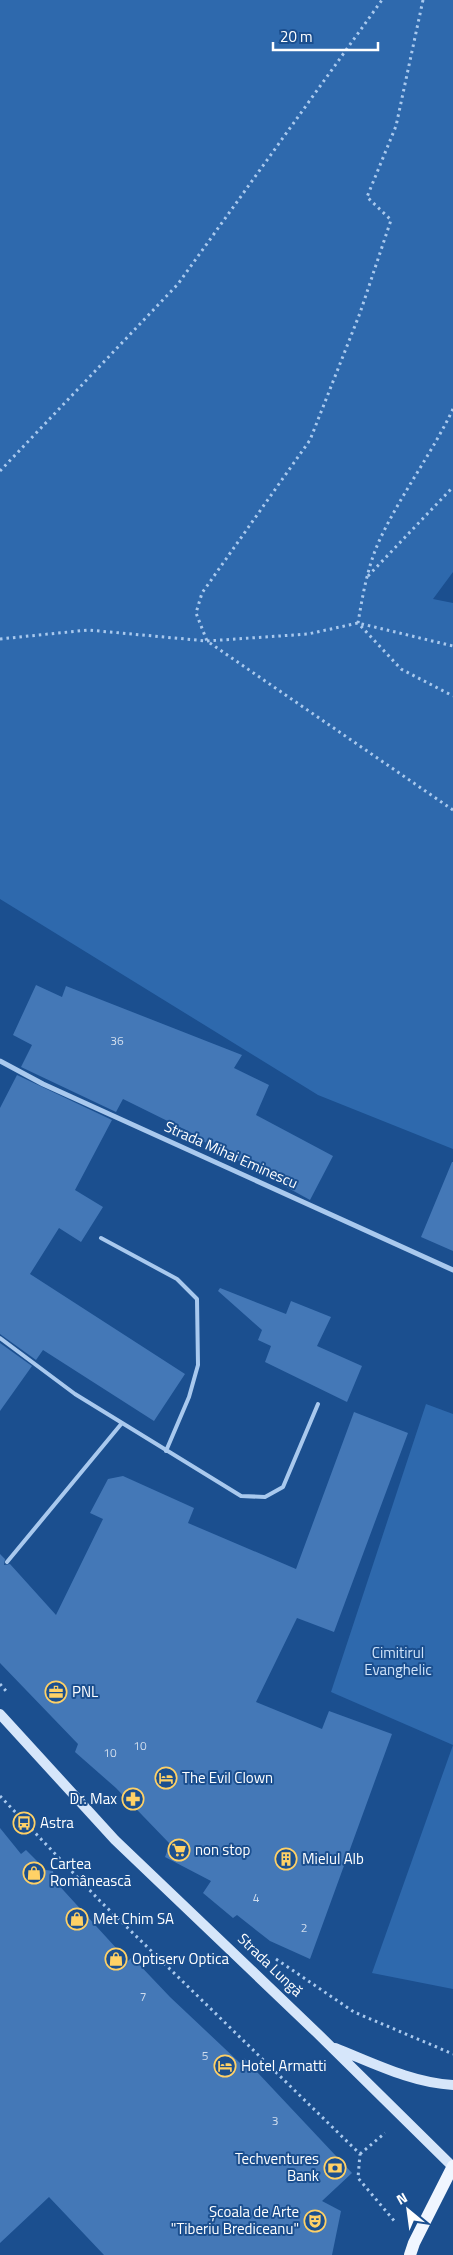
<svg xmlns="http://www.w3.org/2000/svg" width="453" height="2255" viewBox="0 0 453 2255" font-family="'Titillium Web',sans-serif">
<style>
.green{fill:#2e69ad}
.building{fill:#4478b7}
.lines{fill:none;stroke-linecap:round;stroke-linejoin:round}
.path{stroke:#a9c9ee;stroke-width:3;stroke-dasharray:2.5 4;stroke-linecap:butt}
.service{stroke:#a9c9ee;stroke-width:4}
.minor{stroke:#a9c9ee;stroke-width:5}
.secondary{stroke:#d6e6fa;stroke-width:10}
.primary{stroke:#f0f6ff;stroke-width:12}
.labels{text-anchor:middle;stroke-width:4;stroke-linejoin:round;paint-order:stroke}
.number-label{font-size:12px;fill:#d0dded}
.street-label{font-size:15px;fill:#fff;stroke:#1b4f8f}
.park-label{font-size:15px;fill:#cfe3fa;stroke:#1b4f8f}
.poi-label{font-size:15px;fill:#fff;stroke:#1b4f8f;text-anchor:start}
</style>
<rect width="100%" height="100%" fill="#1b4f8f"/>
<path class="green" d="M 0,0 L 453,0 L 453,572 L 433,599 L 453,603 L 453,1149 L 318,1095 L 0,899 Z
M 426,1404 L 453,1414 L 453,1989 L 372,1973 L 453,1745 L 331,1692 Z"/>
<path class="building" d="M 36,985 L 62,997 L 66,986 L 242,1055 L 234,1068 L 269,1085 L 256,1115 L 333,1156 L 310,1200 L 201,1140 L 202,1138 L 123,1099 L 116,1112 L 21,1067 L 32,1045 L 13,1035 Z
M 17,1075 L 112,1120 L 75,1190 L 103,1207 L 81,1242 L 59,1228 L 30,1274 L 185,1374 L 154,1421 L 43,1350 L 36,1360 L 0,1334 L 0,1108 Z
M 452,1162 L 453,1162 L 453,1251 L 421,1237 Z
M 220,1288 L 286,1314 L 291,1301 L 331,1317 L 317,1346 L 362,1366 L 347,1402 L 265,1362 L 271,1346 L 258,1340 L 262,1330 L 218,1291 Z
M 0,1343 L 32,1366 L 0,1411 Z
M 354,1412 L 408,1433 L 334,1632 L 297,1618 L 256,1702 L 322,1729 L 329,1711 L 392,1734 L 310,1959 L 270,1941 L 237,1915 L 233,1918 L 203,1893 L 211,1881 L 165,1857 L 170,1844 L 116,1788 L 75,1752 L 78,1744 L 0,1663 L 0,1554 L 5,1559 L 4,1565 L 10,1564 L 56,1615 L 103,1519 L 90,1513 L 108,1479 L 123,1476 L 194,1508 L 188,1523 L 296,1569 Z
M 0,1828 L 21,1854 L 26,1850 L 46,1870 L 53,1871 L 54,1880 L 128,1961 L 132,1957 L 170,1997 L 240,2063 L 244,2058 L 352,2173 L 322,2201 L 341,2211 L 332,2255 L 104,2255 L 49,2197 L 0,2243 Z"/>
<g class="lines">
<path class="path" d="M 423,0 L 396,126 L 367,197 L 391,220 L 360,313 L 310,440 L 202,593 L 196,613 L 207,641 L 453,810
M 453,409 C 432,453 402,493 381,537 C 368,564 363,593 358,623 L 401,669 L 453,696
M 0,471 L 178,284 L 382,0
M 368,576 L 453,487
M 0,639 L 88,630 L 207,641 L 308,634 L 358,623 L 453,646
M 0,1684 L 6,1691
M 0,1796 L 100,1901 L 360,2154 L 358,2178 L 396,2223
M 276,1959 L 354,2012 L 453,2054
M 360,2154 L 385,2133"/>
<path class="service" d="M 101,1238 L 177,1279 L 197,1299 L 198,1365 L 189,1397 L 166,1451
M 0,1338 L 75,1394 L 241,1496 L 265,1497 L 283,1487 L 318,1404
M 7,1562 L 122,1423"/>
<path class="minor" d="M 0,1061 L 43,1084 L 453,1270"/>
<path class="secondary" d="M 0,1714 L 115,1840 L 316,2032 L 453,2167
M 335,2048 C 373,2063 412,2083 453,2085"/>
<path class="primary" d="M 410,2255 L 414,2243 L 453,2166"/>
</g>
<defs>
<g id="office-ring" transform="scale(1.125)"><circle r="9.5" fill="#1b4f8f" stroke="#ffd166" stroke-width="1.5"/><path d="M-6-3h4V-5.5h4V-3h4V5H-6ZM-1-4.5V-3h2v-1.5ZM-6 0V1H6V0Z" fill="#ffd166"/></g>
<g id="hotel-ring" transform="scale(1.125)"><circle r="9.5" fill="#1b4f8f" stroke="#ffd166" stroke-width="1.5"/><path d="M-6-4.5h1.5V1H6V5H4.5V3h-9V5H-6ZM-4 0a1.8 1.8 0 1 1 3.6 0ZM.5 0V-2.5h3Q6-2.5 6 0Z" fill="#ffd166"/></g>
<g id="pharmacy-ring" transform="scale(1.125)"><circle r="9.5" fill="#1b4f8f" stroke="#ffd166" stroke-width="1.5"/><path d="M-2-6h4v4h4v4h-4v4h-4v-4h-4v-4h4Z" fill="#ffd166"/></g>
<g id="bus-ring" transform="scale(1.125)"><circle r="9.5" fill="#1b4f8f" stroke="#ffd166" stroke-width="1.5"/><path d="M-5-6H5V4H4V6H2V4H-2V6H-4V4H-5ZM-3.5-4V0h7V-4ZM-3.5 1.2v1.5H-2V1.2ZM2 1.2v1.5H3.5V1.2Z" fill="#ffd166"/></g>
<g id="supermarket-ring" transform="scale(1.125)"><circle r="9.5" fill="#1b4f8f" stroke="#ffd166" stroke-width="1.5"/><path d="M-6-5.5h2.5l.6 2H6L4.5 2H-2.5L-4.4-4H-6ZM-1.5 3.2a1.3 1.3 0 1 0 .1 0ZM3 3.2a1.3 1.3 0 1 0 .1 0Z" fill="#ffd166"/></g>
<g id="building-ring" transform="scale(1.125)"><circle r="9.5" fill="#1b4f8f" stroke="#ffd166" stroke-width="1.5"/><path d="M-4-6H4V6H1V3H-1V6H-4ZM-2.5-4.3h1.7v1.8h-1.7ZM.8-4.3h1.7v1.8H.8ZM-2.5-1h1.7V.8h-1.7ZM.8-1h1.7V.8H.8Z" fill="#ffd166"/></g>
<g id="shop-ring" transform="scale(1.125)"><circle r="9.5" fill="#1b4f8f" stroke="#ffd166" stroke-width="1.5"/><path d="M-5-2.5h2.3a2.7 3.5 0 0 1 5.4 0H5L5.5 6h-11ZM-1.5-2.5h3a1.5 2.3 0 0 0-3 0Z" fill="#ffd166"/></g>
<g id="bank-ring" transform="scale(1.125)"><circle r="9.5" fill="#1b4f8f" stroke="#ffd166" stroke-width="1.5"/><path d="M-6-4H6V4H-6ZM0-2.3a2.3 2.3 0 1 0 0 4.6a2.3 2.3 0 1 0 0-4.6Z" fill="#ffd166"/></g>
<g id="theatre-ring" transform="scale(1.125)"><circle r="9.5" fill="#1b4f8f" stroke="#ffd166" stroke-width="1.5"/><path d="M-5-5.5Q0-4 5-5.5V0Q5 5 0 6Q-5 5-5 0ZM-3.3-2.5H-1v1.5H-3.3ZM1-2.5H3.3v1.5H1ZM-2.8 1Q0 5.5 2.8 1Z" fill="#ffd166"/></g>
</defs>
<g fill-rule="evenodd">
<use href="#office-ring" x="56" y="1692"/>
<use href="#hotel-ring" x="166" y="1778"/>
<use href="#pharmacy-ring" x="133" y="1799"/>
<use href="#bus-ring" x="24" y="1823"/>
<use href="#supermarket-ring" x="179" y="1850"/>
<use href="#building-ring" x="286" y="1859"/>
<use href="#shop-ring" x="34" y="1873"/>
<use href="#shop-ring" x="77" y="1919"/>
<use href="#shop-ring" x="116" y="1959"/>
<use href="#hotel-ring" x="225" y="2066"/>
<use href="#bank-ring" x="335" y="2168"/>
<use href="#theatre-ring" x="315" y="2221"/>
</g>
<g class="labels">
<g class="number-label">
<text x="117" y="1045">36</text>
<text x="140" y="1750">10</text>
<text x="110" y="1757">10</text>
<text x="256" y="1902">4</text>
<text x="304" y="1932">2</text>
<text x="143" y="2001">7</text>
<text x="205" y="2060">5</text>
<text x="275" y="2125">3</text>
</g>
<g class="street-label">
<text transform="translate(231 1155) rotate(24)" y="5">Strada Mihai Eminescu</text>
<text transform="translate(270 1965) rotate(44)" y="5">Strada Lungă</text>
</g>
<g class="park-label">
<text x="398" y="1658">Cimitirul<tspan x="398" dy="17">Evanghelic</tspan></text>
</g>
<g class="poi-label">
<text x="72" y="1697">PNL</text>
<text x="182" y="1783">The Evil Clown</text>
<text x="117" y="1804" text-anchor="end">Dr. Max</text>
<text x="40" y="1828">Astra</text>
<text x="195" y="1855">non stop</text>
<text x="302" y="1864">Mielul Alb</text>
<text x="50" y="1869">Cartea<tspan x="50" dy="17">Românească</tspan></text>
<text x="93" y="1924">Met Chim SA</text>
<text x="132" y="1964">Optiserv Optica</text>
<text x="241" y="2071">Hotel Armatti</text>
<text x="319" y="2164" text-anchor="end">Techventures<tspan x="319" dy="17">Bank</tspan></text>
<text x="299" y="2217" text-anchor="end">Școala de Arte<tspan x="299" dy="17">"Tiberiu Brediceanu"</tspan></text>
</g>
</g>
<g transform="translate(408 2210) rotate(331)" stroke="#1b4f8f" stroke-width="4" paint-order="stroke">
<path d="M0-4L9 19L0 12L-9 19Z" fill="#ffffff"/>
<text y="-8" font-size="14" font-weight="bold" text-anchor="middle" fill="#ffffff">N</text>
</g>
<path d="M273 42v8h105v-8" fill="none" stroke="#ffffff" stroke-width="2.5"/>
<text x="280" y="42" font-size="15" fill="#ffffff" stroke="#1b4f8f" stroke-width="4" paint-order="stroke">20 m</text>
</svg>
